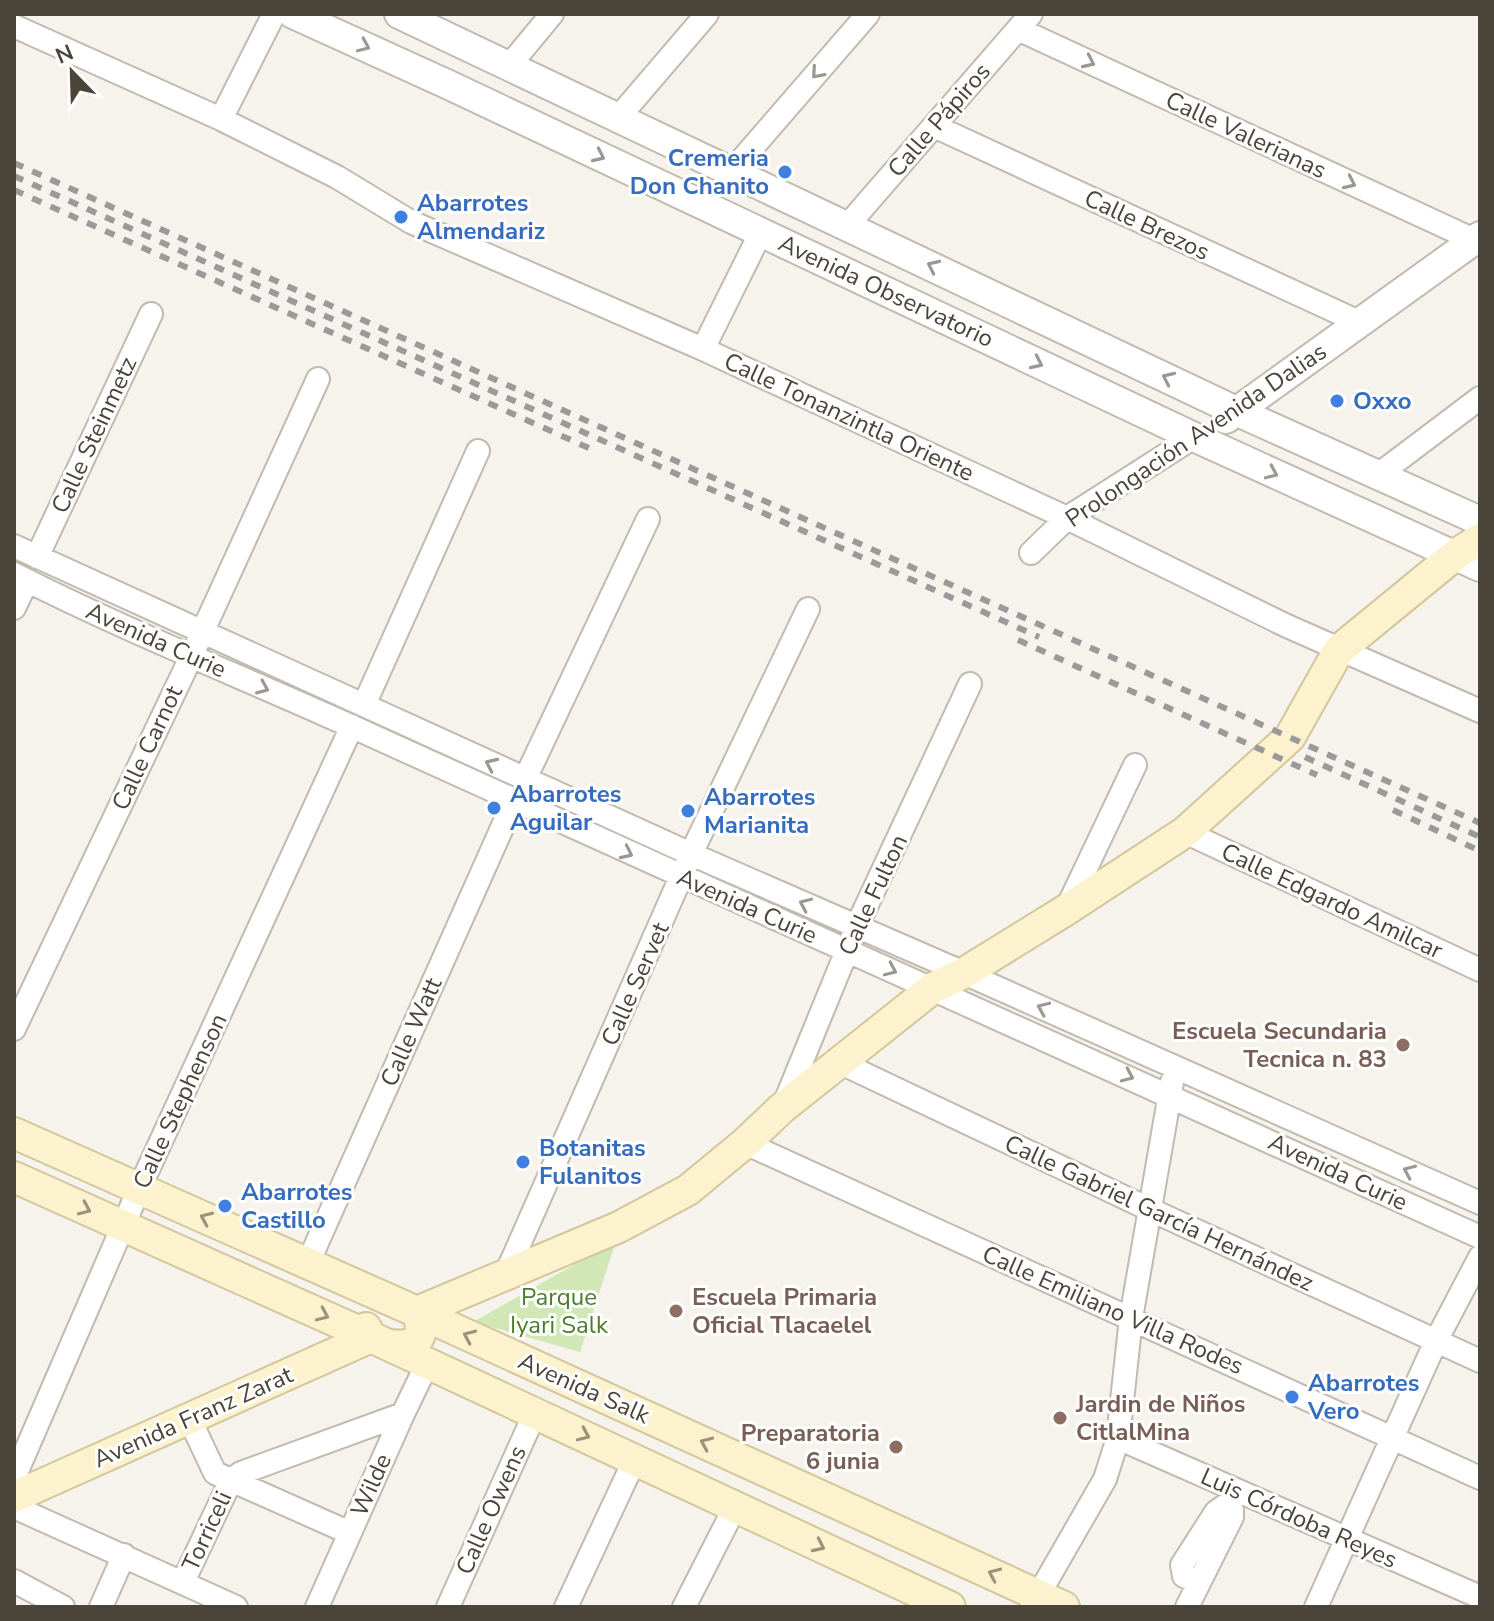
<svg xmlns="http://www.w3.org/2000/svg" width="1494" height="1621" viewBox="0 0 1494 1621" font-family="'Nunito Sans',sans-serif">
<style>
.green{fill:#d1e8b6}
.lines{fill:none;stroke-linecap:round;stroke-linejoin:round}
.minor-casing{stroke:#c1baae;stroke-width:26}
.tertiary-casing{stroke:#c1baae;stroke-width:32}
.secondary-casing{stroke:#d4c69c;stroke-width:34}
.minor{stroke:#fff;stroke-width:22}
.tertiary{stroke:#fff;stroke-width:28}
.secondary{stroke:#fdf2ce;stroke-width:30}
.rail{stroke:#9a9a9a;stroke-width:6;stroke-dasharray:10 10;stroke-linecap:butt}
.oneway{stroke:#9b9892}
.oneway2{stroke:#9b927c}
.shop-dot{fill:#3f7fe0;stroke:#fff;stroke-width:3}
.education-dot{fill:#8d6e63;stroke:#fff;stroke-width:3}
.labels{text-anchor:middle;stroke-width:6;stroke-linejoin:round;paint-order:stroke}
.street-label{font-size:24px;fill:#4a4439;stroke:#fff}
.shop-label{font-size:24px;font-weight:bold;fill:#366cbe;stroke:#fff;text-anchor:start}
.education-label{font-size:24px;font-weight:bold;fill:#785e54;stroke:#fff;text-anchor:end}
.park-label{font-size:24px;fill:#4a7c2c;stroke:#fff}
</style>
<rect width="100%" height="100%" fill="#f5f3ec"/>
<path class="green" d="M 616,1241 L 580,1352 L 473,1322 Z"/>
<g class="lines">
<g class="minor-casing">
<path id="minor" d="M 14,26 L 221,119 L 337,177 L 411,222 L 703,349 L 1067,518 L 1287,626 L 1480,711
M 1018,29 L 1474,240
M 509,66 L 552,14
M 618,118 L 707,14
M 221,119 L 274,14
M 934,126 L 1361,323
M 732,171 L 868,14
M 847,226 L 1031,14
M 703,349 L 761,232
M 1378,475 L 1480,398
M 14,546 L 691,854 L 964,973 L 1480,1203
M 1031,553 L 1067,518 L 1194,437
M 37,557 L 151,314
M 14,574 C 132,634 255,682 375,737 C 742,906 1112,1069 1480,1237
M 14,608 L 27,581
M 364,705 L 478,451
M 525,779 L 648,519
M 1185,832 L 1480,970
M 1066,910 L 1135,765
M 14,1029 L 191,657 L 318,379
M 839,1062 L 1151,1210 L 1480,1361
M 783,1107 L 857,926 L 970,684
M 745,1143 L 1480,1478
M 308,1263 L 514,801
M 506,1274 L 691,854 L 808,609
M 189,1418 L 215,1473 L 350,1533
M 1118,1438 L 1480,1597
M 14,1478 L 139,1189 L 352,726
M 14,1507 L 236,1607
M 14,1581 L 63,1607
M 183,1582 L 231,1480 L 241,1473 L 403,1414
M 1032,1606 L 1105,1479 L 1118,1438 L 1131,1318 L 1172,1082
M 101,1607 L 124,1555
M 317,1607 L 403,1414 L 427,1364
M 448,1607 L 535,1413
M 566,1607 L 635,1459
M 684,1607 L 735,1507
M 1187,1607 L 1232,1517 L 1232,1510 L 1226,1505 L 1216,1512 L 1182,1565 L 1184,1576 L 1199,1583
M 1316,1607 L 1436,1341 L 1480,1257"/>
</g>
<g class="tertiary-casing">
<path id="tertiary" d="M 293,14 L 449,85 L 1194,437 L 1480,567
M 399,14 L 1238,412 L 1480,521
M 1226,419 L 1480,236"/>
</g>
<g class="secondary-casing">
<path id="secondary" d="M 14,1133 L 417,1312 L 1064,1607
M 14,1177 L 371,1337 L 950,1607
M 388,1345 C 414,1348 428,1340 417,1312 L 619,1227 L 688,1190 L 745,1143 L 782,1108 L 933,988 L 964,973 L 1066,910 L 1185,832 L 1290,737 L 1339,650 L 1455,555 L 1480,539
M 14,1497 L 371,1337 L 366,1328"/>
</g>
<use href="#minor" class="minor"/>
<use href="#tertiary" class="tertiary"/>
<use href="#secondary" class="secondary"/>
<path class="rail" d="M 14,163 L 1480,823
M 14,176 L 1039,637
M 14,190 L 591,449
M 1018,640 L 1317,775
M 1305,757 L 1480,837
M 1393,810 L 1480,851"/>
</g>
<defs><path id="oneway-chevron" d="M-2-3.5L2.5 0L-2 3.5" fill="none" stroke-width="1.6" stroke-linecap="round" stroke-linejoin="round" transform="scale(2)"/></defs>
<g class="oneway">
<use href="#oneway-chevron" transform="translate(364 46) rotate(24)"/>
<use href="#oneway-chevron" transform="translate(1089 62) rotate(25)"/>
<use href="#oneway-chevron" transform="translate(817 73) rotate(131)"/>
<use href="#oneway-chevron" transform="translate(599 156) rotate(25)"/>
<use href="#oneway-chevron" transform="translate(1350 183) rotate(25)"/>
<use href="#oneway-chevron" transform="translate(933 266) rotate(-155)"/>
<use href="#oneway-chevron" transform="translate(1037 363) rotate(25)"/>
<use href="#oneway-chevron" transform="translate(1168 378) rotate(-155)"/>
<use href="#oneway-chevron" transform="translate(1272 473) rotate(24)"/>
<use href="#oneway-chevron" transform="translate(263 688) rotate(23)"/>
<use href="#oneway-chevron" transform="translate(491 764) rotate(-155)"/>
<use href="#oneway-chevron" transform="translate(627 853) rotate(25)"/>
<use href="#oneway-chevron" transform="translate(805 904) rotate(-156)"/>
<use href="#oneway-chevron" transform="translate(891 970) rotate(24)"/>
<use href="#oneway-chevron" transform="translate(1043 1008) rotate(-156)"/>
<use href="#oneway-chevron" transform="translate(1128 1076) rotate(24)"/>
<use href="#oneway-chevron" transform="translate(1409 1171) rotate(-156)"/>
</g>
<g class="oneway2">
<use href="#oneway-chevron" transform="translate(85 1209) rotate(24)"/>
<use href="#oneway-chevron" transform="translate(206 1218) rotate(-156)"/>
<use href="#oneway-chevron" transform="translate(323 1315) rotate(24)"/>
<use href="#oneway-chevron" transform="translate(469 1336) rotate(-156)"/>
<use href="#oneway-chevron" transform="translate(584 1435) rotate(24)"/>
<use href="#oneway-chevron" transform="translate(706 1443) rotate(-156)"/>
<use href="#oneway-chevron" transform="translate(819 1546) rotate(25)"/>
<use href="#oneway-chevron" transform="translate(994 1574) rotate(-156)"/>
</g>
<g class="shop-dot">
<circle cx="785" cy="172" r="8"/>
<circle cx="401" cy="217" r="8"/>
<circle cx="1337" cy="401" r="8"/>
<circle cx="494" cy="808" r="8"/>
<circle cx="688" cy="811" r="8"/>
<circle cx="523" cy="1162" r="8"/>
<circle cx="225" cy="1206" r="8"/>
<circle cx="1292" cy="1397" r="8"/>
</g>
<g class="education-dot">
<circle cx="1403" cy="1045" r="8"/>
<circle cx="676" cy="1311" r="8"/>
<circle cx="1060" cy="1418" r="8"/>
<circle cx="896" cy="1447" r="8"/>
</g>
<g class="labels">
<g class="street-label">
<text transform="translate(939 120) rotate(-49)" y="8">Calle Pápiros</text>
<text transform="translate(1246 135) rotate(25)" y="8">Calle Valerianas</text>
<text transform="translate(1147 225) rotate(25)" y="8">Calle Brezos</text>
<text transform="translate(886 291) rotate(25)" y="8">Avenida Observatorio</text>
<text transform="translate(849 417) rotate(25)" y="8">Calle Tonanzintla Oriente</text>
<text transform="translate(94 435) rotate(-65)" y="8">Calle Steinmetz</text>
<text transform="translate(1196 435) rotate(-34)" y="8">Prolongación Avenida Dalias</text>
<text transform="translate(156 640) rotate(24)" y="8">Avenida Curie</text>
<text transform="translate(147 748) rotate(-65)" y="8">Calle Carnot</text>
<text transform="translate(873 895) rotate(-65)" y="8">Calle Fulton</text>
<text transform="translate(1332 901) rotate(25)" y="8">Calle Edgardo Amilcar</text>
<text transform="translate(747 906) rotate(24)" y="8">Avenida Curie</text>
<text transform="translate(635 984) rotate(-66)" y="8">Calle Servet</text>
<text transform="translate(411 1032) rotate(-66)" y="8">Calle Watt</text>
<text transform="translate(180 1101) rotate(-65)" y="8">Calle Stephenson</text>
<text transform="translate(1338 1172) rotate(25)" y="8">Avenida Curie</text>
<text transform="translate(1159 1213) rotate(25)" y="8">Calle Gabriel García Hernández</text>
<text transform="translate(1113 1310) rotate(24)" y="8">Calle Emiliano Villa Rodes</text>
<text transform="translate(584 1388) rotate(24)" y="8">Avenida Salk</text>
<text transform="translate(193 1417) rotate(-24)" y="8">Avenida Franz Zarat</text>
<text transform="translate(371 1485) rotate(-66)" y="8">Wilde</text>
<text transform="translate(491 1510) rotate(-66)" y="8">Calle Owens</text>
<text transform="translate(1299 1518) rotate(24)" y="8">Luis Córdoba Reyes</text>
<text transform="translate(207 1531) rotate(-65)" y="8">Torriceli</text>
</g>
<g class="shop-label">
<text x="769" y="166" text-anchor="end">Cremeria<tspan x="769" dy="28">Don Chanito</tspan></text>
<text x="417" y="211">Abarrotes<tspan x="417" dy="28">Almendariz</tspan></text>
<text x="1353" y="409">Oxxo</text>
<text x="510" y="802">Abarrotes<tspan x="510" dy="28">Aguilar</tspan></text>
<text x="704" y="805">Abarrotes<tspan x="704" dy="28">Marianita</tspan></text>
<text x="539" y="1156">Botanitas<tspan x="539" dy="28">Fulanitos</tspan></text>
<text x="241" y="1200">Abarrotes<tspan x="241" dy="28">Castillo</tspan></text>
<text x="1308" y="1391">Abarrotes<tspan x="1308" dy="28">Vero</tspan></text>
</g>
<g class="education-label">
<text x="1387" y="1039">Escuela Secundaria<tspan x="1387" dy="28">Tecnica n. 83</tspan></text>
<text x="692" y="1305" text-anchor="start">Escuela Primaria<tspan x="692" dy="28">Oficial Tlacaelel</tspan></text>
<text x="1076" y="1412" text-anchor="start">Jardin de Niños<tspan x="1076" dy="28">CitlalMina</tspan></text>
<text x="880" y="1441">Preparatoria<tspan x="880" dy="28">6 junia</tspan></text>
</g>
<g class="park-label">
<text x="559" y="1305">Parque<tspan x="559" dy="28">Iyari Salk</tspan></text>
</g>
</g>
<rect width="1494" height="1621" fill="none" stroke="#4a4439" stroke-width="32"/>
<g transform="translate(72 72) rotate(337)" stroke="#ffffff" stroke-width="6" paint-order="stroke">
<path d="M0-6L14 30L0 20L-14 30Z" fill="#4a4439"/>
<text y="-12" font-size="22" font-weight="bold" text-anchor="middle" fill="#4a4439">N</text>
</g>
</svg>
